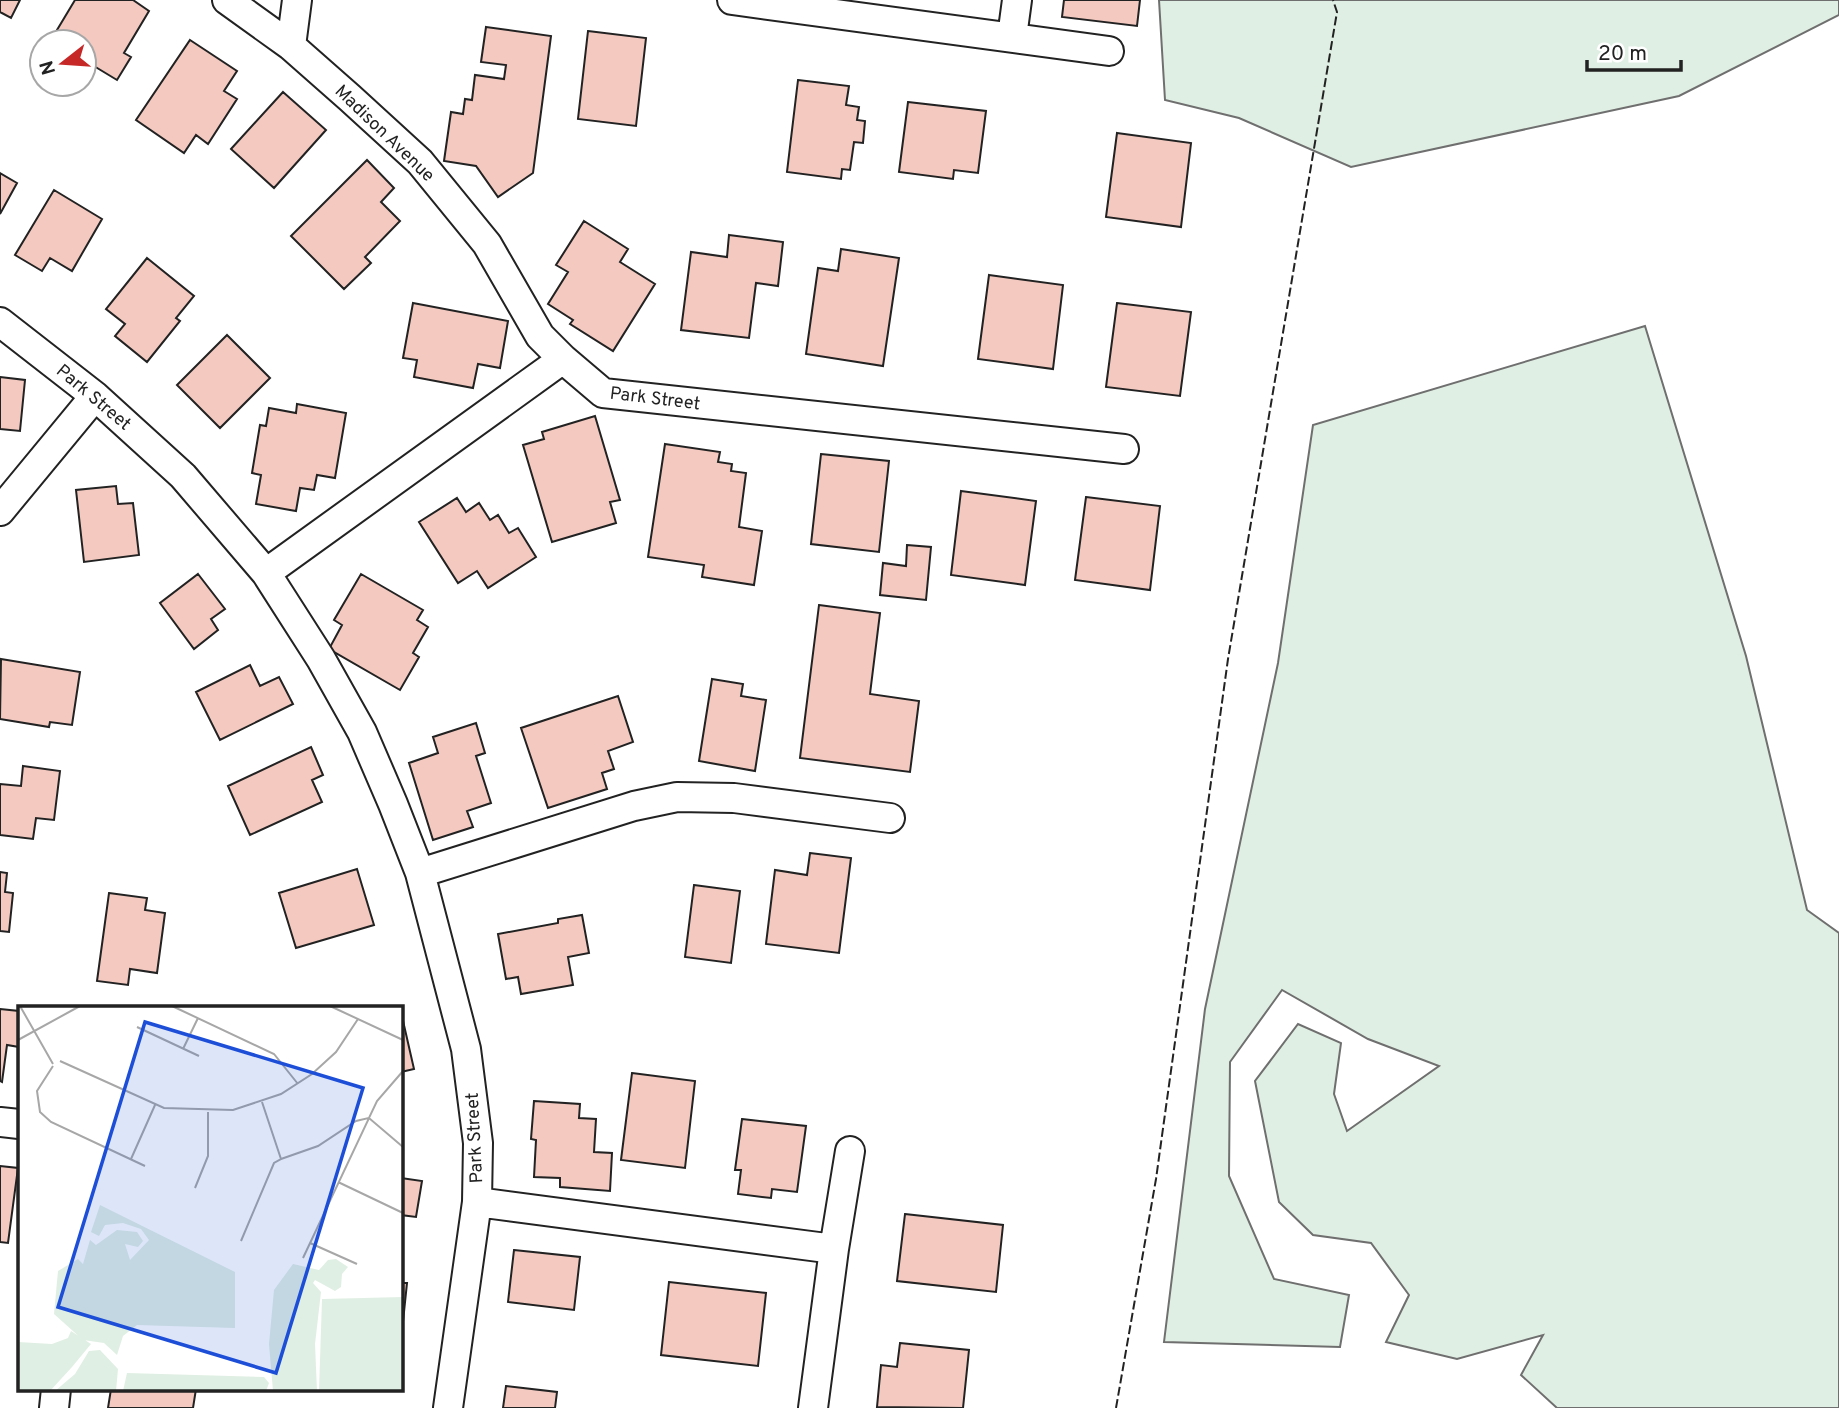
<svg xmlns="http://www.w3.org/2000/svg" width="1839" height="1408" viewBox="0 0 1839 1408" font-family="Overpass,sans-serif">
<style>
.green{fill:#e0efe3;stroke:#6f6f6f;stroke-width:2}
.building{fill:#f3c9c0;stroke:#222;stroke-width:2}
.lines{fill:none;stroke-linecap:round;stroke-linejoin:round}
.street-casing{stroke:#222;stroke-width:32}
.street{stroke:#fff;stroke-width:28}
.fence{stroke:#222;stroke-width:2;stroke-dasharray:9 3.5;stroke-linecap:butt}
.labels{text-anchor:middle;stroke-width:5;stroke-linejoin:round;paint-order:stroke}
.street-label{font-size:18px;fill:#222;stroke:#fff}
.inset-road{fill:none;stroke:#a7a7a7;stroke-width:2}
.view{fill:#1d4ed8;fill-opacity:0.15;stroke:#1d4ed8;stroke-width:3.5}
.inset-edge{fill:none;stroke:#222;stroke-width:3.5}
</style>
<rect width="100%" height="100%" fill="#fff"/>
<path class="green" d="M 1159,0 L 1839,0 L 1839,15 L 1679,96 L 1351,167 L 1239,118 L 1165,100 Z
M 1645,326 L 1746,656 L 1807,910 L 1839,933 L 1839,1408 L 1557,1408 L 1521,1375 L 1543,1335 L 1457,1359 L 1386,1342 L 1409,1295 L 1371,1243 L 1313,1235 L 1279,1202 L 1255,1081 L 1298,1024 L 1341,1043 L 1334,1094 L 1347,1131 L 1439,1066 L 1368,1039 L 1282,990 L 1230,1062 L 1229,1176 L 1274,1279 L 1349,1295 L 1340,1347 L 1164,1342 L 1205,1009 L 1278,663 L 1313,425 Z"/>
<path class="building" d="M 0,0 L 20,0 L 11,18 L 0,12 Z
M 75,0 L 133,0 L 149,11 L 124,53 L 131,57 L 117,80 L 84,60 L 84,42 L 54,42 L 51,40 Z
M 1064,0 L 1140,0 L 1137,26 L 1062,17 Z
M 486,27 L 551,36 L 533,173 L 498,197 L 476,166 L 444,161 L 451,112 L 463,114 L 465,99 L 472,100 L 475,75 L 504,79 L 506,65 L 481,62 Z
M 588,31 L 646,38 L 636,126 L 578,119 Z
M 190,40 L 237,71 L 224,91 L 237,99 L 208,144 L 196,135 L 184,153 L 136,120 Z
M 798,80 L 849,86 L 846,105 L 859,107 L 857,120 L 865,121 L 863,143 L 854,142 L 850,170 L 842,169 L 841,179 L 787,172 Z
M 283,92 L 326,130 L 274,188 L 231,149 Z
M 908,102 L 986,111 L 978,173 L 954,170 L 953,179 L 899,172 Z
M 1117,133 L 1191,143 L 1181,227 L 1106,217 Z
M 367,160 L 394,188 L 381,202 L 400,221 L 365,257 L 371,263 L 344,289 L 291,236 Z
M 0,173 L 17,183 L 0,214 Z
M 54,190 L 102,219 L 72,271 L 50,258 L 42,271 L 15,255 Z
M 584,221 L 628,249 L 620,262 L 655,284 L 613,351 L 570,324 L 573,320 L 548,304 L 568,272 L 556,265 Z
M 729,235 L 783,242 L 778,286 L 756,283 L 749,338 L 681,330 L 691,252 L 727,257 Z
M 841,249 L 899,258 L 883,366 L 806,354 L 818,268 L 838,271 Z
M 147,258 L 194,296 L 176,318 L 180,321 L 147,362 L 115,336 L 125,324 L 106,309 Z
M 989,275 L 1063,285 L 1053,369 L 978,359 Z
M 413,303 L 508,321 L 500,368 L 478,364 L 473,388 L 414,377 L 417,360 L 403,358 Z
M 1117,303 L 1191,312 L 1180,396 L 1106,387 Z
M 227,335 L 270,378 L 220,428 L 177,385 Z
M 0,377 L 25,380 L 20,431 L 0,429 Z
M 297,404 L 346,413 L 335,478 L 317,475 L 314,490 L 300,488 L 296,511 L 256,504 L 261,475 L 252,473 L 260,425 L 266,426 L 269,408 L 296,413 Z
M 595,416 L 620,500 L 610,502 L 616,523 L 552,542 L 523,445 L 544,439 L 542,432 Z
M 665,444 L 720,452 L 718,462 L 732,464 L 731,471 L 746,473 L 739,527 L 762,531 L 754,585 L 702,577 L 704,565 L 648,557 Z
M 821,454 L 889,461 L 879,552 L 811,544 Z
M 116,486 L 118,504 L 133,503 L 139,555 L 84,562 L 76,490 Z
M 961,491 L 1036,501 L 1025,585 L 951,575 Z
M 1086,497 L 1160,506 L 1150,590 L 1075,580 Z
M 457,498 L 466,512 L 479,503 L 490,520 L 498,515 L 509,533 L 518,528 L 536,557 L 488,588 L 477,571 L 458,583 L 419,522 Z
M 907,545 L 931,547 L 926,600 L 880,595 L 883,563 L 906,566 Z
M 198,574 L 225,609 L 211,619 L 218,630 L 194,649 L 160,603 Z
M 361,574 L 423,610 L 417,620 L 428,627 L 413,653 L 419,657 L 400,690 L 329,649 L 342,625 L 334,620 Z
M 819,605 L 880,613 L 870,694 L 919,701 L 910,772 L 800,758 Z
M 1,659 L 80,672 L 72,725 L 50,722 L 49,727 L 0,719 Z
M 250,665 L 260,686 L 279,677 L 293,704 L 220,740 L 196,692 Z
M 712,679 L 743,684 L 741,696 L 766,700 L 755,771 L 699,761 Z
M 618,696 L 633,742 L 608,751 L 614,769 L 602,773 L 607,789 L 548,808 L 521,728 Z
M 476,723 L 485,753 L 476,756 L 491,803 L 467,811 L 473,827 L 433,840 L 409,763 L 438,753 L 433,737 Z
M 311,747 L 323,775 L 312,780 L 322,802 L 250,835 L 228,786 Z
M 23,766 L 60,771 L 54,820 L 36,818 L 33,839 L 0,835 L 0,784 L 21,786 Z
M 810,853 L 851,858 L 839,953 L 766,944 L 775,870 L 807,875 Z
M 357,869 L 374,925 L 296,948 L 279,893 Z
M 0,872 L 7,873 L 5,892 L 13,893 L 9,932 L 0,931 Z
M 694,885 L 740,891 L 731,963 L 685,957 Z
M 109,893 L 147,898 L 145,910 L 165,913 L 157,973 L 130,969 L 128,985 L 97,981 Z
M 582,915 L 589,953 L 568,957 L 573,985 L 521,994 L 518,977 L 506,979 L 498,934 L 558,923 L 558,919 Z
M 0,1009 L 19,1011 L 19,1047 L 7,1045 L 2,1082 L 0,1081 Z
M 401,1012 L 414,1069 L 401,1072 Z
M 632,1073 L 695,1081 L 685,1168 L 621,1160 Z
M 534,1101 L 580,1104 L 579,1118 L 596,1119 L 594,1152 L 612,1153 L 610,1191 L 560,1187 L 560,1178 L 534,1177 L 536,1140 L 531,1139 Z
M 742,1119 L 806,1126 L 797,1192 L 772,1189 L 771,1198 L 738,1194 L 741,1170 L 735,1170 Z
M 0,1166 L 18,1168 L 8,1243 L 0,1242 Z
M 401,1178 L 422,1181 L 416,1217 L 401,1215 Z
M 905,1214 L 1003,1225 L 996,1292 L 897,1281 Z
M 514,1250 L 580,1257 L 574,1310 L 508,1302 Z
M 669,1282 L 766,1293 L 758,1366 L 661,1355 Z
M 401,1283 L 407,1283 L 401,1341 Z
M 900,1343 L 969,1350 L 963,1408 L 877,1407 L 881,1365 L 897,1367 Z
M 506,1386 L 557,1392 L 555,1408 L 503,1408 Z
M 111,1389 L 196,1389 L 193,1408 L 108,1408 Z"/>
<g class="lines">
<g class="street-casing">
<path id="street" d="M 227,0 L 291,46 L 350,98 L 420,162 L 487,244 L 540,336 L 563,359
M 732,0 L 1109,51
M 1012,37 L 1017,0
M 291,46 L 297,0
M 0,322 L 95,396 L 183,476 L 266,573 L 321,659 L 362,732 L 393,804 L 420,873 L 466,1049 L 478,1143 L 477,1202 L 448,1408
M 0,511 L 95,396
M 266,573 L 563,359 L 603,393 L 1124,449
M 420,873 L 634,806 L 677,797 L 734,798 L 890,818
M 0,1122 L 19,1124
M 477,1202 L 834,1249
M 54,1408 L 56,1389
M 813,1408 L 834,1249 L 850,1151"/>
</g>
<use href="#street" class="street"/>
<path class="fence" d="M 1116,1408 L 1156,1179 L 1228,659 L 1337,12 L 1333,0"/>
</g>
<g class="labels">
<g class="street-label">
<text transform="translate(385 133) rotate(44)" y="6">Madison Avenue</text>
<text transform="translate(94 397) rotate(40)" y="6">Park Street</text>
<text transform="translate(655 398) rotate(7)" y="6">Park Street</text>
<text transform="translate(474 1138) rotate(-93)" y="6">Park Street</text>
</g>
</g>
<g transform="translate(18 1006)">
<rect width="385" height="385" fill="#fff"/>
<path d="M 82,199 L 217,266 L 217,322 L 119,319 L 105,330 L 99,349 L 86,337 L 65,334 L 36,308 L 40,265 L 60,253 L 65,258 L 72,234 L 78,239 L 99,224 L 119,226 L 125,235 L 120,241 L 107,238 L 112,254 L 131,234 L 123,223 L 105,217 L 87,219 L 81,230 L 73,226 ZM 318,253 L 330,261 L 324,268 L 323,281 L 317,285 L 297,274 L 295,277 L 303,286 L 297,338 L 299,385 L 255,385 L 251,338 L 256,284 L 275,258 L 301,264 L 310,254 ZM 385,291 L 385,385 L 301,385 L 304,293 ZM 53,325 L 73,338 L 54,361 L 32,385 L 0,385 L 0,336 L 34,338 L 50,332 ZM 82,344 L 100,363 L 98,385 L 37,385 L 57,368 L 71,345 ZM 109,367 L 246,371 L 251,377 L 248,385 L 105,385 Z" fill="#e0efe3"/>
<path class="inset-road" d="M 2,0 L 35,58M 154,0 L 256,48 L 280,78M 312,0 L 385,34M 119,21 L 181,50M 0,34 L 62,0M 165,43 L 180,12M 42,55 L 146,102 L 215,104 L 263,88 L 294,68 L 318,46 L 340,13M 35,60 L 19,85 L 22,106 L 33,116 L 127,160M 113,153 L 137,99M 263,153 L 300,140 L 338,115 L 351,112 L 359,95 L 385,65M 320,176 L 385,207M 177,182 L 190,150 L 190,106M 223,235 L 256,157 L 263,153 L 244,96M 292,237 L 339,258M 285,252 L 351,112 L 385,141"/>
<path class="view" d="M 127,16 L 345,82 L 258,367 L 40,301 Z"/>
<rect width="385" height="385" class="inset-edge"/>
</g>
<g transform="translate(63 63) rotate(253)"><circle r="33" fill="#ffffff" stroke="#a7a7a7" stroke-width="2"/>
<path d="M0-5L12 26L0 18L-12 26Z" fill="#c62828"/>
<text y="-10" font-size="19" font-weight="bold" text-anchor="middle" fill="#222222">N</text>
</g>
<path d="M1587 60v10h94v-10" fill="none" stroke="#222222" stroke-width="3.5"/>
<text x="1598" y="60" font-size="21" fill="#222222" stroke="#ffffff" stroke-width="5" paint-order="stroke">20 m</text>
</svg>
